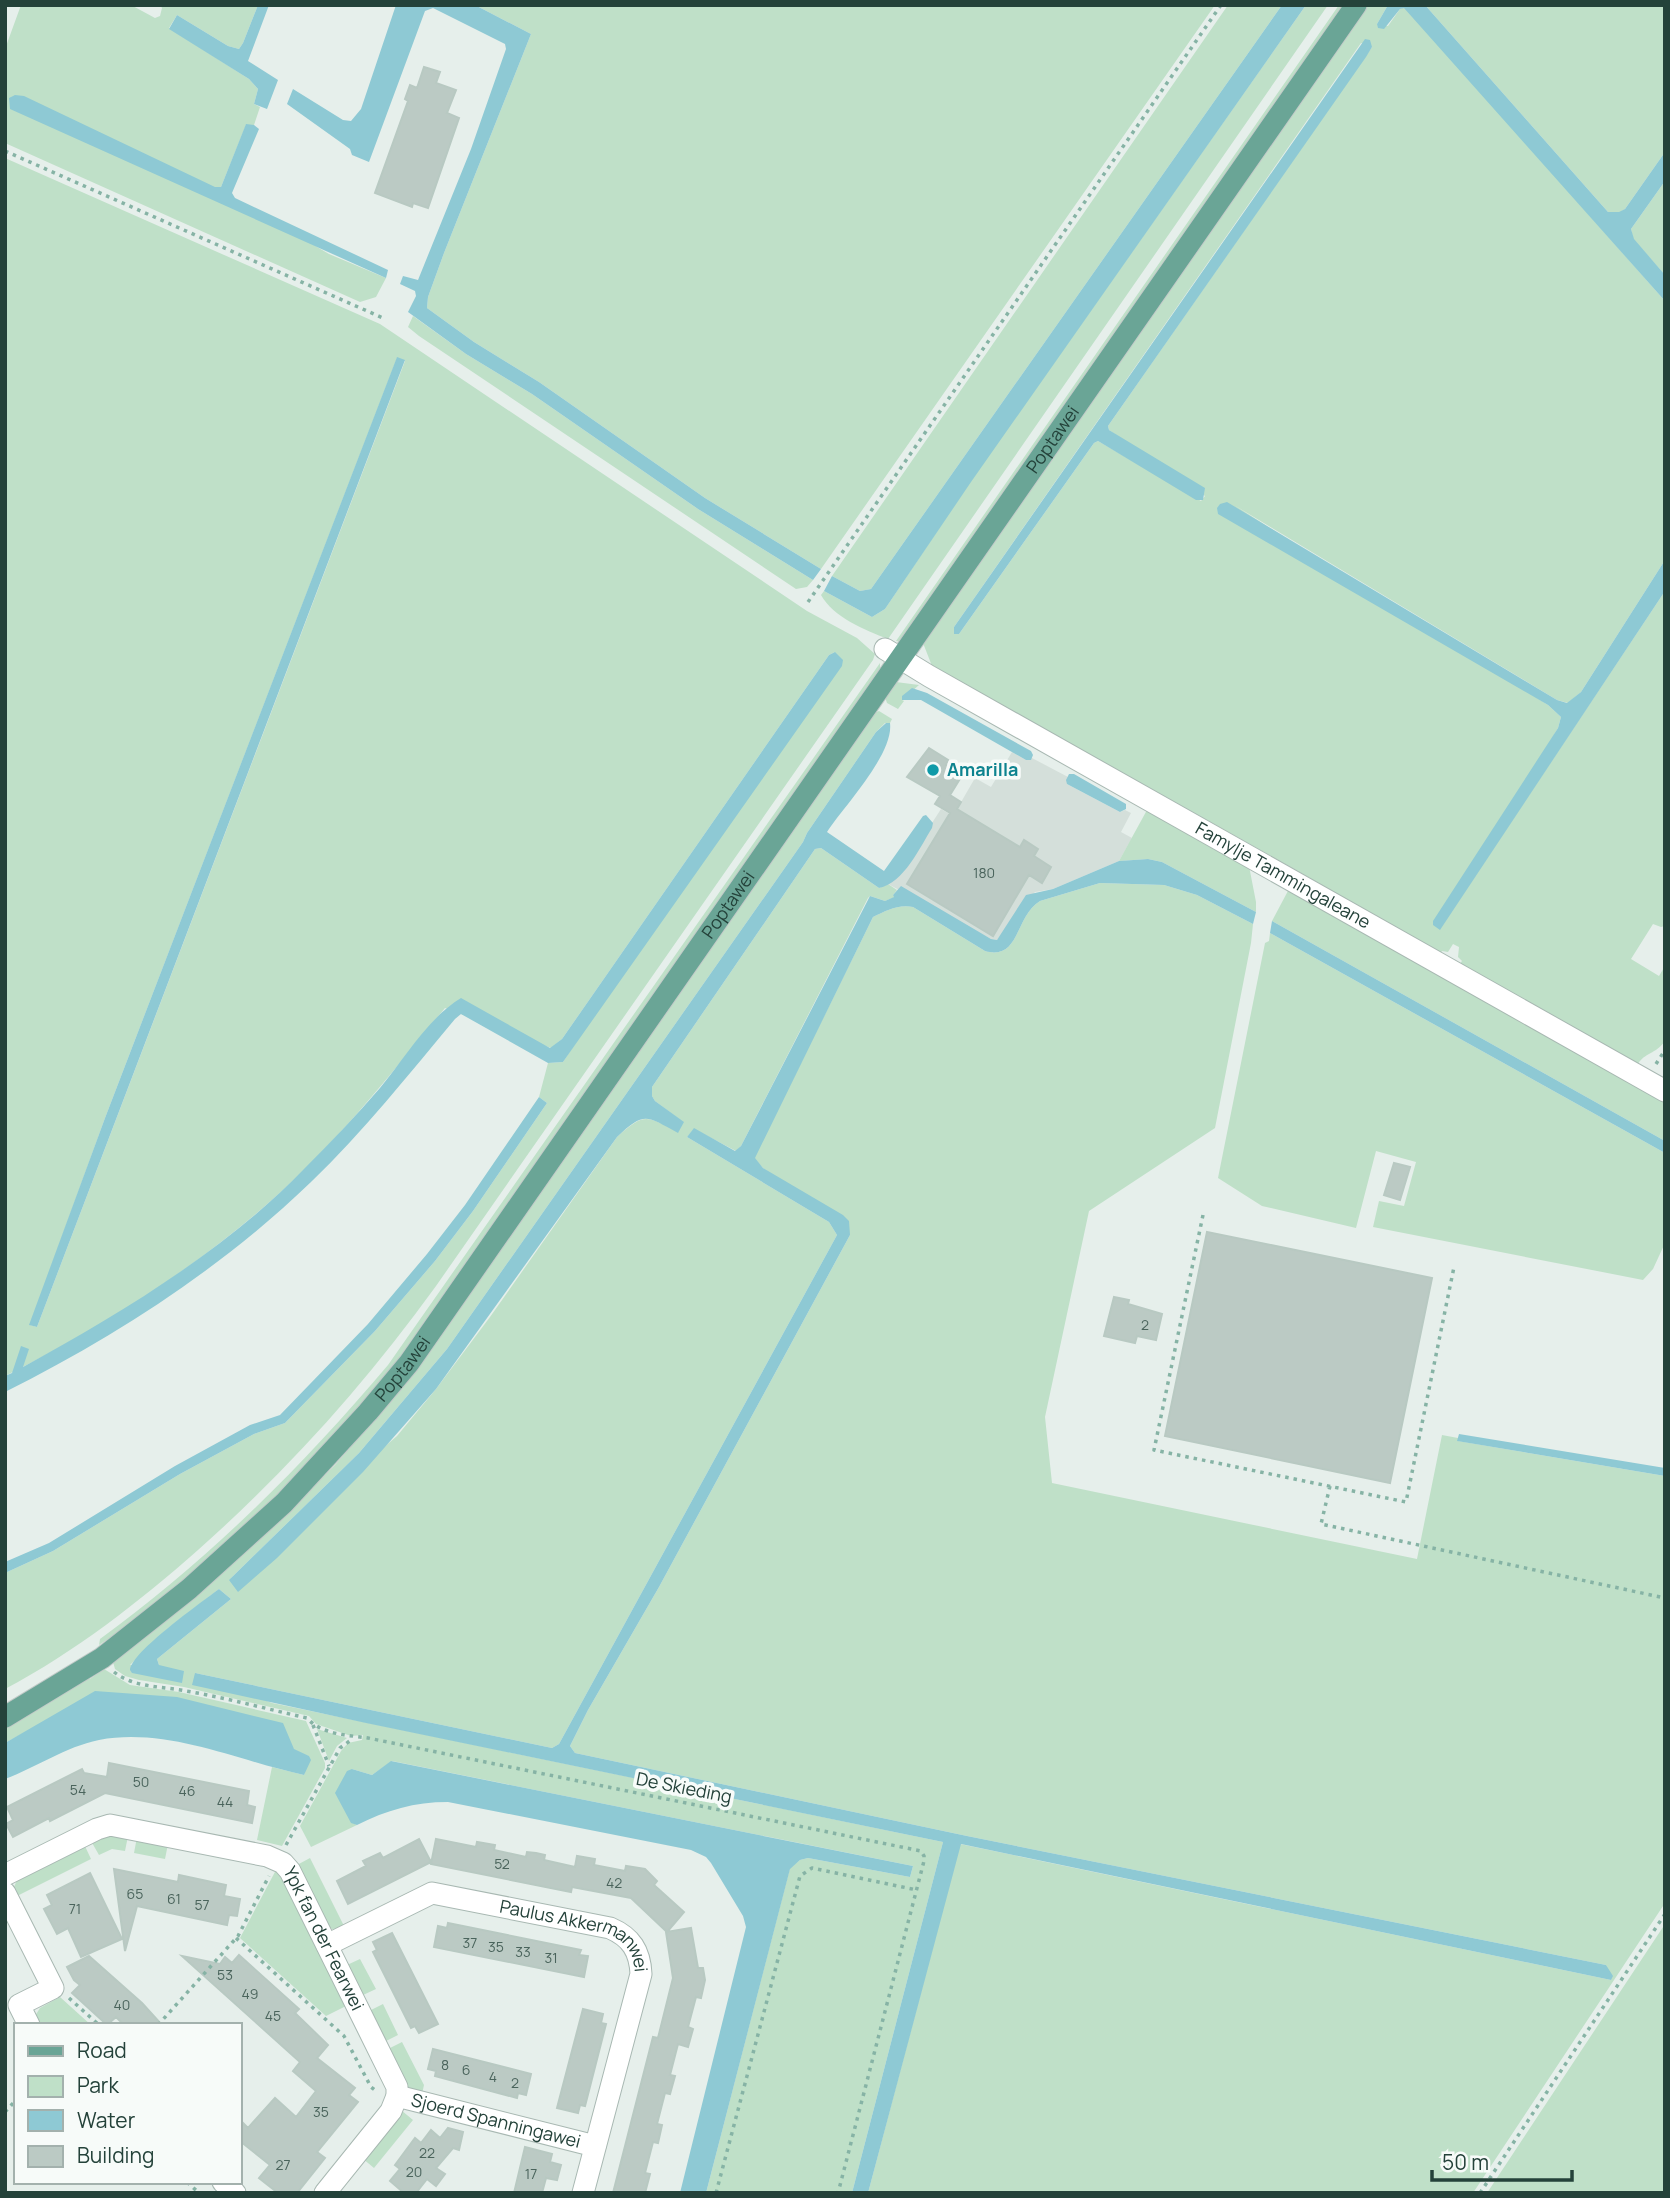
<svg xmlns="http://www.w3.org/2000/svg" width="1670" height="2198" viewBox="0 0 1670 2198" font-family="Manrope,sans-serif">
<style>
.built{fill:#d4dfda}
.green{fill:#bfe0c8;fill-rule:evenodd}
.water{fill:#8ec9d4}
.building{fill:#bbcac4;stroke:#b8c9c2;stroke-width:2}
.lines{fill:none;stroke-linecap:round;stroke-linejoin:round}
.minor-casing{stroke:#a8b8b2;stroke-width:23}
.major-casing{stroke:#c2cac8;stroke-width:23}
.path{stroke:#86b3a5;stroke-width:3.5;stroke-dasharray:3.5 5;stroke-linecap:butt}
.minor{stroke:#fff;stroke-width:21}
.major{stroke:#6aa596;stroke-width:21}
.culture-dot{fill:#0f9aa8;stroke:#f7fbf9;stroke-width:2.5}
.labels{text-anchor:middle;stroke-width:7;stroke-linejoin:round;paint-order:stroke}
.number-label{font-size:14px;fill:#4a645c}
.street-label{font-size:18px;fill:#24423a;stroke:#f7fbf9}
.culture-label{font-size:18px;font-weight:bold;fill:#0d838f;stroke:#f7fbf9;text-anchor:start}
</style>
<rect width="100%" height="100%" fill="#e6efeb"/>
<path class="built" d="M 1012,752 L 1026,760 L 1032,758 L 1068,777 L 1067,784 L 1120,812 L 1125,810 L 1131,813 L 1121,832 L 1132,838 L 1119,861 L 1053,889 L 1035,892 L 997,940 L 991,939 L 888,884 L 897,877 L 941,809 L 953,816 L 975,778 L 991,787 Z"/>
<path class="green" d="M 21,5 L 131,5 L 155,18 L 160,16 L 162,8 L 160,5 L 258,5 L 243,43 L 239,49 L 228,46 L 177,15 L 169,28 L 249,79 L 258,89 L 254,104 L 260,107 L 254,125 L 246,125 L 221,187 L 215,187 L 329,254 L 386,278 L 376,297 L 360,302 L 5,143 L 5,49 Z
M 475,5 L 1215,5 L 821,569 L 705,498 L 539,382 L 474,342 L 427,308 L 428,297 L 444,253 L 531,34 Z
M 1228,5 L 1282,5 L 871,589 L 860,591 L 832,576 Z
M 1306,5 L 1328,5 L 888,639 C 865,630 833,617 821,595 L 824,591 L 872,617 L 885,609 L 970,482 Z
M 1339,5 L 1348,5 L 902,642 L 896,641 Z
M 1367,5 L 1388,5 L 1377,24 L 1388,26 L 1400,9 L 1404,7 L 1419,22 L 1665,301 L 1665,560 L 1581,692 L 1568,703 L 1557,700 L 1234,505 L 1548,705 L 1561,717 L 1558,728 L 1439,930 L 1665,591 L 1665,926 L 1661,927 L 1653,924 L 1631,959 L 1659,976 L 1665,966 L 1665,1041 C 1656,1054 1644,1053 1638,1064 L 1459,965 L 1462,961 L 1458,957 L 1459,947 L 1453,944 L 1448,952 L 1442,951 L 1440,954 L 1303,874 L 932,666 L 923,643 ZM 1361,43 L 1372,47 L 1108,426 L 1109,430 L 1205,496 L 1201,501 L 1098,441 L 1094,443 L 959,634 L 954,634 L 954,627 Z
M 1425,5 L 1665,5 L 1665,152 L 1625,209 L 1619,213 L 1608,212 Z
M 5,158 L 380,324 L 807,611 L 857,638 L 875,654 L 873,660 L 436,1286 C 366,1383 288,1470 198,1550 C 139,1602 75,1652 5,1689 L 5,1573 L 53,1551 L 180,1474 L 254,1434 L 285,1423 L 375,1331 L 435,1261 L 473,1211 L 547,1103 L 539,1097 L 548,1063 L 563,1062 L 835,652 L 829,655 L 562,1039 L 551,1048 L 445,1008 C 399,1064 354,1121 302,1172 C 218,1254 110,1324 5,1376 ZM 397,358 L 405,361 L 37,1327 L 30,1325 L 105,1118 Z
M 1665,181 L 1665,275 L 1633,239 L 1631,229 Z
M 413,316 L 466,354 L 532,394 L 698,509 L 813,580 L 807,587 L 796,589 L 419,336 L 408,327 Z
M 880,663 L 880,669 L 392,1368 C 306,1470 212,1573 99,1645 L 100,1639 C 208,1560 302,1467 388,1365 Z
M 896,682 L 919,685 L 902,700 L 904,701 L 898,709 L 887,703 L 885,697 Z
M 879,711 L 892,719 L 890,723 L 885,723 L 876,732 L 807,833 L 803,842 L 447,1349 L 359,1453 L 229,1580 L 397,1436 L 436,1389 L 490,1317 L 617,1137 C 645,1112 646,1116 678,1132 L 683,1122 L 655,1101 L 652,1096 L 652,1087 L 815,849 L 821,848 L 879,888 L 888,884 L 897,890 L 893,895 L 895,897 L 885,901 L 870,896 L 868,898 L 741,1146 L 736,1151 L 694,1129 L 687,1137 L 829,1222 L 837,1235 L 559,1744 L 552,1748 L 195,1673 L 272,1703 L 943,1842 L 852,2193 L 706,2193 L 790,1868 L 800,1860 L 808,1858 L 910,1877 L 913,1866 L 392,1761 L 372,1775 L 352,1769 L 351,1822 L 357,1825 L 311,1847 L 300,1826 L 341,1751 L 348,1743 L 362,1740 L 363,1735 L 351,1736 L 316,1724 L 309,1716 L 184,1687 L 139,1680 L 125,1676 L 115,1669 L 113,1662 L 274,1526 L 335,1465 L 413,1374 L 874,713 ZM 219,1589 L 231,1599 L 157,1659 L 159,1665 L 130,1665 L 165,1631 Z
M 1147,810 L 1249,866 L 1256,902 L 1256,912 L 1162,862 L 1148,859 L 1119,861 Z
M 1100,883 L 1164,885 L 1197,895 L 1253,924 L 1251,943 L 1215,1128 L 1089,1211 L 1045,1417 L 1052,1483 L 1417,1559 L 1442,1435 L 1458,1438 L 1458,1441 L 1665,1476 L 1665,1903 L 1473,2193 L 868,2193 L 960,1844 L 1611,1980 L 1606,1965 L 967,1836 L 575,1753 L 570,1746 L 588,1710 L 659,1587 L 850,1235 L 763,1168 L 754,1158 L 873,917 C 886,911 898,904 913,907 L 985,951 C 1020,961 1015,916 1040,901 Z
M 1289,889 L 1665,1102 L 1665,1141 L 1272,921 Z
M 1270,933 L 1665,1153 L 1665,1243 L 1653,1269 L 1643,1280 L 1373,1227 L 1379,1201 L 1404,1206 L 1416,1162 L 1376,1151 L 1356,1228 L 1262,1206 L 1218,1178 L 1265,943 L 1269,941 Z
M 104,1669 L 130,1685 L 179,1692 L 306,1721 L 325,1763 L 325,1768 L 282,1846 L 257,1840 L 272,1767 L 304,1775 L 308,1756 L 294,1750 L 290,1743 L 42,1723 L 5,1743 L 5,1725 L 87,1675 L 90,1679 Z
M 317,1729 L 347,1738 L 337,1746 L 329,1761 Z
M 104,1835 L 128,1836 L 125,1851 L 112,1849 L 99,1855 L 91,1841 Z
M 137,1837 L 168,1844 L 165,1859 L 134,1853 Z
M 84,1844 L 91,1859 L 15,1897 L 14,1887 L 17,1880 Z
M 310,1858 L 345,1928 L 332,1929 L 326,1925 L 297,1865 Z
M 276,1870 L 278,1870 L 348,2005 L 326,2016 L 240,1938 Z
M 1665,1924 L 1665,2193 L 1487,2193 Z
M 360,1959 L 376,1989 L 361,1996 L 347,1965 Z
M 60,1997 L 91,2025 L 38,2025 L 35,2016 L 40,2008 Z
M 383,2004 L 398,2035 L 384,2042 L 369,2011 Z
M 402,2042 L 424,2085 L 422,2094 L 408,2087 L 388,2049 Z
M 401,2110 L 413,2120 L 374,2168 L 362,2158 Z"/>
<path class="water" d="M 258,5 L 269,5 L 248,61 L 278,80 L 267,109 L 254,104 L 258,89 L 249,79 L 169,29 L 177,15 L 228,46 L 239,49 L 243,43 Z
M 396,5 L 475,5 L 531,34 L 444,253 L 428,297 L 427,308 L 474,342 L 539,382 L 705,498 L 821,569 L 813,580 L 698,509 L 532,394 L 466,354 L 408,312 L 416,296 L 415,291 L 400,284 L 403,276 L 418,280 L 471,149 L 506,49 L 505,44 L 433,8 L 425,11 L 369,162 L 352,155 L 350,149 L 287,104 L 293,89 L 343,120 L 351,121 L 361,109 Z
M 1282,5 L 1306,5 L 971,482 L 885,609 L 872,617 L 824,591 L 832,576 L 860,591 L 871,589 Z
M 1388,5 L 1425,5 L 1608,212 L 1619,212 L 1625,209 L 1665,152 L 1665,181 L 1631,229 L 1634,239 L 1665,275 L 1665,301 L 1404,8 L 1400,9 L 1384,29 L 1378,28 L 1377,24 Z
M 1365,39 L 1370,40 L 1372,47 L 1366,57 L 1108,426 L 1109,430 L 1205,488 L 1203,500 L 1196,500 L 1098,441 L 1094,443 L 959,634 L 954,634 L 954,627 Z
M 15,95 L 24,96 L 215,187 L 221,187 L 246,124 L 254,125 L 259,129 L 232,193 L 235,198 L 388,270 L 386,278 L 10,109 L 9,98 Z
M 397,357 L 405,360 L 37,1327 L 29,1325 L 105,1118 Z
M 1227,502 L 1557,700 L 1567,703 L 1581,692 L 1665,560 L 1665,591 L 1440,930 L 1433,925 L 1433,921 L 1558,728 L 1561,717 L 1548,705 L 1218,514 L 1217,508 L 1220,504 Z
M 835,652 L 843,660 L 842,666 L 563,1062 L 548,1063 L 461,1014 L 455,1019 C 409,1074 363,1132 311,1182 C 222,1268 115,1337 5,1392 L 5,1376 L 12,1373 L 21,1346 L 29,1349 L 23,1367 C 120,1314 227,1249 304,1169 C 330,1143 356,1116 380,1088 C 405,1058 428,1018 461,998 L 550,1048 L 562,1039 L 829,655 Z
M 912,688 L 927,693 L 1031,751 L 1033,755 L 1031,760 L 1026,760 L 921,700 L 902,700 L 902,696 Z
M 886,723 L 890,723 C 894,754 844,806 827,832 L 884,871 L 923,816 L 926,815 L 933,823 L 932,828 C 920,847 904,883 879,888 L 821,848 L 815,849 L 652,1087 L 652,1096 L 655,1101 L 684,1122 L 678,1133 C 646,1116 645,1111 617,1137 L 436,1389 L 363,1472 L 277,1558 L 238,1592 L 229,1580 L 359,1453 L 447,1349 L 803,842 L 807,833 L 876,732 Z
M 1069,774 L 1074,774 L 1126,804 L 1126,809 L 1120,812 L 1067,784 L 1066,780 Z
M 1148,859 L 1162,862 L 1256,912 L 1253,924 L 1197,895 L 1164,885 L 1100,883 L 1040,901 C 1015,916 1020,961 985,951 L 913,907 C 898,904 886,911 873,917 L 755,1158 L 763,1168 L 843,1215 L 849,1221 L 850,1235 L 659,1587 L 588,1710 L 570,1746 L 575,1753 L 967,1836 L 1606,1965 L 1613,1976 L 1611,1980 L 961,1844 L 868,2193 L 852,2193 L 943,1842 L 366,1723 L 192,1685 L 195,1673 L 552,1748 L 559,1744 L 837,1235 L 829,1222 L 687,1137 L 694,1128 L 735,1151 L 741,1146 L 870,896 L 885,901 L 894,897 L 893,895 L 901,886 L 991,939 L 997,940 L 1026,895 L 1053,889 L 1119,861 Z
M 1272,921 L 1665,1141 L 1665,1153 L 1270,933 Z
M 539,1097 L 547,1103 L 473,1211 L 435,1261 L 375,1331 L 285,1423 L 254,1434 L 180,1474 L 53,1551 L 5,1573 L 5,1562 L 49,1543 L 175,1466 L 250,1425 L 280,1415 L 368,1324 L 427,1254 L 465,1205 Z
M 1459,1434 L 1665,1468 L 1665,1476 L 1457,1441 Z
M 219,1589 L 231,1599 L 157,1659 L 159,1665 L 184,1671 L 182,1683 L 132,1673 L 130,1670 C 131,1652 202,1602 219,1589 Z
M 95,1691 L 177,1697 L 283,1723 L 294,1749 L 309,1756 L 311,1760 L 304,1775 C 238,1761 168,1727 99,1740 C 65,1747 37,1767 5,1779 L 5,1743 Z
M 391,1761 L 913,1866 L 910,1877 L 808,1858 L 800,1860 L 790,1869 L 706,2193 L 680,2193 L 746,1927 L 743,1916 L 711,1863 L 706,1857 L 691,1850 L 448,1802 C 414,1802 387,1810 357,1825 L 351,1823 L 335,1793 L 347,1771 L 352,1769 L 372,1775 Z"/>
<path class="building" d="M 424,67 L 440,72 L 436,83 L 456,90 L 447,113 L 459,118 L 428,208 L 413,203 L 412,207 L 375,193 L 408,101 L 405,99 L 410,85 L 417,88 Z
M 929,748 L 948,760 L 946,765 L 963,774 L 950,795 L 961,802 L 957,809 L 1020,847 L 1024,840 L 1038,849 L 1034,856 L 1051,867 L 1042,883 L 1029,875 L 993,936 L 907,884 L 950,813 L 935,804 L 940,796 L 907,777 Z
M 1394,1163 L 1410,1167 L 1400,1200 L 1384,1195 Z
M 1207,1232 L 1432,1278 L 1390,1483 L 1165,1436 Z
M 1114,1297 L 1129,1300 L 1128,1304 L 1162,1314 L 1156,1340 L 1137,1336 L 1135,1343 L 1104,1336 Z
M 109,1763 L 249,1791 L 247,1805 L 255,1807 L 252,1823 L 105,1793 L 50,1821 L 49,1818 L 13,1837 L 6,1824 L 13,1820 L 7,1807 L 82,1769 L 84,1773 L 107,1777 Z
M 419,1839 L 431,1862 L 348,1904 L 337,1881 L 366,1866 L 363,1861 L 380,1853 L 383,1858 Z
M 436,1839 L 476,1847 L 477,1842 L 495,1845 L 494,1850 L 526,1857 L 527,1852 L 536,1853 L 545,1855 L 544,1860 L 575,1867 L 577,1856 L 595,1859 L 594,1865 L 625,1871 L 626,1866 L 645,1869 L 657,1881 L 654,1885 L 684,1912 L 667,1932 L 631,1898 L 572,1887 L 571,1892 L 431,1864 Z
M 114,1869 L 178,1882 L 179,1875 L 226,1885 L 224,1896 L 240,1899 L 237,1916 L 229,1915 L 227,1925 L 137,1906 L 125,1951 Z
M 90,1873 L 122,1939 L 81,1957 L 68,1928 L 57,1934 L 44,1909 L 52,1905 L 47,1895 Z
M 448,1923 L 581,1950 L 579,1955 L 588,1956 L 584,1977 L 434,1947 L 438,1926 L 447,1928 Z
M 691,1928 L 698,1968 L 703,1968 L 705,1980 L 701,1998 L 696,1997 L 688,2027 L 693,2029 L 688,2047 L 678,2044 L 670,2075 L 675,2076 L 670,2094 L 665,2093 L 657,2124 L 662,2125 L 658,2143 L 653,2142 L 645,2173 L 650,2174 L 645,2193 L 613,2193 L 653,2037 L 658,2038 L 673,1978 L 666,1932 Z
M 392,1933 L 438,2024 L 419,2033 L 415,2026 L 411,2028 L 373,1952 L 377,1950 L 373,1942 Z
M 239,1955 L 299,2009 L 295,2013 L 328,2045 L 317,2058 L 355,2088 L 349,2095 L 358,2102 L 317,2152 L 325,2158 L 297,2193 L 278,2193 L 259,2178 L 270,2165 L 240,2141 L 240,2120 L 248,2128 L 275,2098 L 296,2117 L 316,2091 L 293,2071 L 300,2062 L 182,1956 L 220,1964 L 225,1957 L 232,1963 Z
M 89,1956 L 142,2003 L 162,2025 L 124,2025 L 116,2017 L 107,2025 L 72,1993 L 80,1985 L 74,1980 L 67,1967 Z
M 583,2009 L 603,2014 L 601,2023 L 606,2024 L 585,2106 L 580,2105 L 578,2113 L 557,2108 Z
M 433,2049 L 531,2074 L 526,2095 L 518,2093 L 517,2098 L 435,2076 L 436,2071 L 428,2069 Z
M 448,2128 L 463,2132 L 459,2150 L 453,2148 L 436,2168 L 445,2174 L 436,2186 L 427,2179 L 416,2193 L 404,2193 L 390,2181 L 400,2169 L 395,2165 L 415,2138 L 421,2143 L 431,2130 L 440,2138 Z
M 525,2147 L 552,2154 L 550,2162 L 561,2165 L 557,2180 L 546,2178 L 542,2193 L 514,2193 Z"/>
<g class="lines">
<g class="minor-casing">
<g id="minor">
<path id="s1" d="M 885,649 L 929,676 L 1665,1091"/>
<path id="s2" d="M 5,1875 L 97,1829 L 110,1825 L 267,1856 L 283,1863 L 290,1871 L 397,2087 L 397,2096 L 391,2111 L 325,2193"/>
<path d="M 5,1893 L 53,1988 L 19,2005 L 29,2025"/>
<path id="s3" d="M 327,1945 L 432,1893 L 610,1928 C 631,1937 640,1951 641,1974 L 583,2193"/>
<path id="s4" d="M 397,2096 L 595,2146"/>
<path d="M 223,2182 L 235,2193"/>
</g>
</g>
<g class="major-casing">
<g id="major">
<path id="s5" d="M 5,1717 L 102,1658 L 189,1589 L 284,1503 L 368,1412 L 409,1363 L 1356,5"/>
</g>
</g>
<path class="path" d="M 5,151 L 383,318
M 808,602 L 1221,5
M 1656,1064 L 1665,1050
M 1203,1215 L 1154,1450 L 1406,1502 L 1454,1267
M 1330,1486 L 1321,1524 L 1665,1598
M 114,1672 C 134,1688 162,1686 186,1691 C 227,1698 267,1709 307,1718 C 322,1735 348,1735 368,1738 L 921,1851 L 924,1856 L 924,1861 L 838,2193
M 313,1725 L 329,1766
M 286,1845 L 340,1748 L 351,1740
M 236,1938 L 344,2036 L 371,2087 L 376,2091
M 69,1998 L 99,2025
M 158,2025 L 238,1936 L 269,1876
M 5,2112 L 16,2100
M 187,2182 L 199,2193
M 716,2193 L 800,1876 L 812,1868 L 917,1890
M 1480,2193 L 1665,1914"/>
<use href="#minor" class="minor"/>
<use href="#major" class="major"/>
</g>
<circle class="culture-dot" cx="933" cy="770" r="7"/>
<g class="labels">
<g class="number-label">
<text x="984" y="878">180</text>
<text x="1145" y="1330">2</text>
<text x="141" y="1787">50</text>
<text x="78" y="1795">54</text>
<text x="187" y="1796">46</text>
<text x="225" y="1807">44</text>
<text x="502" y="1869">52</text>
<text x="614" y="1888">42</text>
<text x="135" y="1899">65</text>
<text x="174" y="1904">61</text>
<text x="202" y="1910">57</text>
<text x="75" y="1914">71</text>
<text x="470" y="1948">37</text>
<text x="496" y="1952">35</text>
<text x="523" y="1957">33</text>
<text x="551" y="1963">31</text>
<text x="225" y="1980">53</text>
<text x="250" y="1999">49</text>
<text x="122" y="2010">40</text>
<text x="273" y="2021">45</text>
<text x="445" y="2070">8</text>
<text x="466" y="2075">6</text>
<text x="493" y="2082">4</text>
<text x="515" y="2088">2</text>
<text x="321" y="2117">35</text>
<text x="427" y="2158">22</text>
<text x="283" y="2170">27</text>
<text x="414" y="2177">20</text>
<text x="531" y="2179">17</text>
</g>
<g class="street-label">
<text dy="6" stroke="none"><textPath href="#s5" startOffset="1666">Poptawei</textPath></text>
<text dy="6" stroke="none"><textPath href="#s1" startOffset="458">Famylje Tammingaleane</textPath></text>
<text dy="6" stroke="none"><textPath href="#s5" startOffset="1099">Poptawei</textPath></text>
<text dy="6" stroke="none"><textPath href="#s5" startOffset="532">Poptawei</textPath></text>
<text transform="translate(684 1788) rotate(11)" y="6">De Skieding</text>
<text dy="6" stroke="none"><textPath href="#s2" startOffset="380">Ypk fan der Fearwei</textPath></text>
<text dy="6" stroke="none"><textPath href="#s3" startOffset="271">Paulus Akkermanwei</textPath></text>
<text dy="6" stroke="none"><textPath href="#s4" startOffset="102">Sjoerd Spanningawei</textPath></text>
</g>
<g class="culture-label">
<text x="947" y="776">Amarilla</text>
</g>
</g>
<rect width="1670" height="2198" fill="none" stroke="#24423a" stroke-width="14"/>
<rect x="14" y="2023" width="228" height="161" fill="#f7fbf9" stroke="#a3b1ad" stroke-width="2"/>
<rect x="28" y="2046" width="35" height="10" fill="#6aa596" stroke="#a3b1ad" stroke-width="2"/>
<text x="77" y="2058" font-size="21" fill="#24423a">Road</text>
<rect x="28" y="2076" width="35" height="21" fill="#bfe0c8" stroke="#a3b1ad" stroke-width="2"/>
<text x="77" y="2093" font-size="21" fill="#24423a">Park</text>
<rect x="28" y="2110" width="35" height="21" fill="#8ec9d4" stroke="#a3b1ad" stroke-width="2"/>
<text x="77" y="2128" font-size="21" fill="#24423a">Water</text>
<rect x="28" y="2146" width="35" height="21" fill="#bbcac4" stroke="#a3b1ad" stroke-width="2"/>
<text x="77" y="2163" font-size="21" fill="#24423a">Building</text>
<path d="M1432 2170v10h140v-10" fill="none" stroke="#24423a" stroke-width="3.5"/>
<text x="1442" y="2170" font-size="21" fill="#24423a" stroke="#f7fbf9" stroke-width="5" paint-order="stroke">50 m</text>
</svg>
